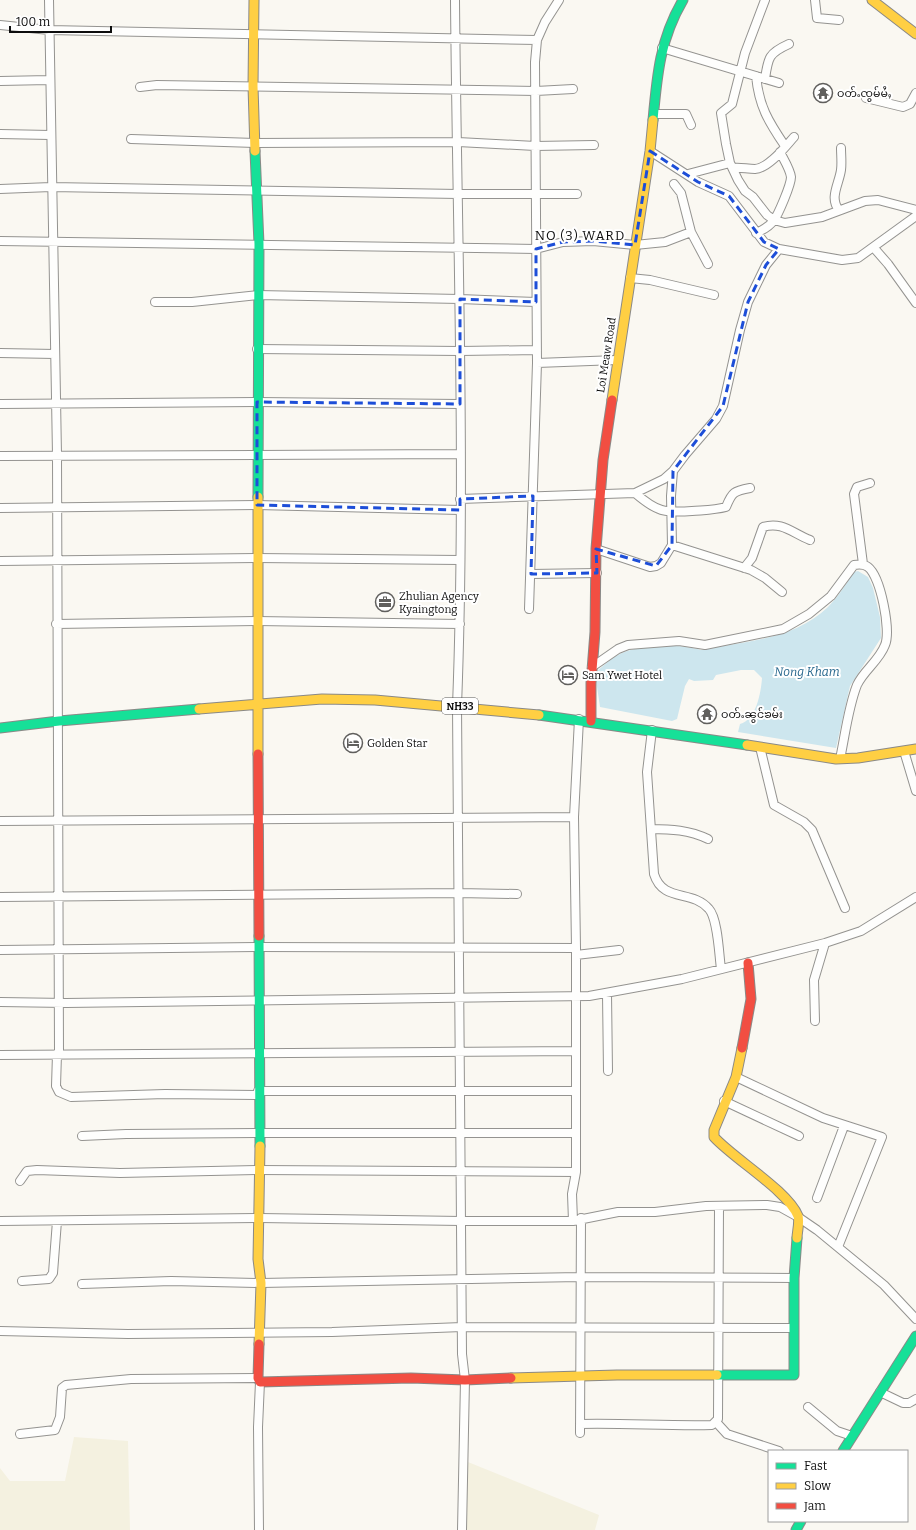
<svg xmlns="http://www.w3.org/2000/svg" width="916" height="1530" viewBox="0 0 916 1530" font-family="Bitter,'Noto Sans Myanmar',serif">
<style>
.farmland{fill:#f4f1e0}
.water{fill:#cde6ee}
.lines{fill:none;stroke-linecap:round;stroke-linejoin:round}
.street-casing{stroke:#949390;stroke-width:10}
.fast-casing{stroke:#8a8987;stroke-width:11}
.slow-casing{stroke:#8a8987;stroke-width:11}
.jam-casing{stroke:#8a8987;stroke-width:11}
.street{stroke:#fefefd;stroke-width:8}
.fast{stroke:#16e098;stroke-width:9}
.slow{stroke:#ffcf43;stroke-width:9}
.jam{stroke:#f24e42;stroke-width:9}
.marked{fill:none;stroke:#1d4ed8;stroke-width:3;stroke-dasharray:8 5;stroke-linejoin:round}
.labels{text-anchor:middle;stroke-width:4;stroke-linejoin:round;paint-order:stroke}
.shield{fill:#fff;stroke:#565656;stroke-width:1}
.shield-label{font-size:10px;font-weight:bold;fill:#0d0d0d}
.poi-label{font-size:11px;fill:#0d0d0d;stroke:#fff;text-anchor:start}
.street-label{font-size:11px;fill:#0d0d0d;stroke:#fff}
.water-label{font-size:12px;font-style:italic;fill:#27678d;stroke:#fff}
.quarter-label{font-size:13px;letter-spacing:1px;fill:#0d0d0d;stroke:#fff}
</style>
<rect width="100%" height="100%" fill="#faf8f2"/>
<path class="farmland" d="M 74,1437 L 128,1441 L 130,1530 L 0,1530 L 0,1468 L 10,1481 L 65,1481 Z
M 463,1460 L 599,1515 L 595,1530 L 463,1530 Z"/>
<path class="water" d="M 858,571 L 868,577 L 873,588 L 880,617 L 881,638 L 850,686 L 836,748 L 738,732 L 740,724 C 756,720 761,693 762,678 L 754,670 L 741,670 L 716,675 L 713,680 L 694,681 L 689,679 L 685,686 L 677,719 L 672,721 L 600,707 L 595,673 C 603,666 612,657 622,653 C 643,644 680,644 701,650 C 745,641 794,640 828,607 C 838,597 846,584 854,572 Z"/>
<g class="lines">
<g class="street-casing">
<path id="street" d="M 49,0 L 57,455 L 59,1053
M 455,0 C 457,235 466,471 457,706 L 462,1354 L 465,1380 L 462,1530
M 765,0 L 745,53 L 732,104 L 721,113 L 726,144 L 730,163 L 738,180 L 745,191 L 753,197 L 767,215 L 774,220 L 785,223 L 822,217 L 865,201 L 878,200 L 916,210
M 815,0 L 817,18 L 839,20
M 0,25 L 49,30 L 537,40
M 662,48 L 779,83
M 756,76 C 759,106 768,121 785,146
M 765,79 C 768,57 769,53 789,44
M 0,81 L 49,80
M 140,87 L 157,85 L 536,91 L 573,89
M 866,98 L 903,107 L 910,104 L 916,93
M 654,114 L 686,114 L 691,125
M 0,134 L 50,135
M 131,139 L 255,143 L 458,142 L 535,146 L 594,145
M 650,151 L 698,182 L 729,196 L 764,242 L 779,249
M 733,168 C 740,167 747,169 755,169 C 769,168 785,147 794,137
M 688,174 L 730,163
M 674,184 L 681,193 L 691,232 L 708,264
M 0,189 L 51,187 L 458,194 L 577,194
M 839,210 C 829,198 839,184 841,170 C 842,163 841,155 841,148
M 756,233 C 763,230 770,226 774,220 C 778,215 791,185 791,177 C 790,169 784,160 780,152
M 0,241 L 536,249 L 563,242 L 593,241 L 635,245 L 665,242 L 691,232
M 874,248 L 888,264 L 916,303
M 630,278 L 650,280 L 714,295
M 155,302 L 192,302 L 258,295 L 460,299 L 536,302
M 257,349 L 460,351 L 537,350
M 0,353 L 55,354
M 537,363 L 617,360
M 0,404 L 257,402 L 460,404
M 0,456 L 460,454
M 635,493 C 657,512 664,513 692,511 C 704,510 715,510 726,507 C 732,492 734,491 750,488
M 460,499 L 635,493 L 664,479 L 673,471 L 685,455 L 716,419 L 723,406 L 740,330 L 748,302 L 766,265 L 779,249 L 842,260 L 858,258 L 916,216
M 0,508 L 257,505 L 460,510
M 672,545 L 751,570 L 765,578 L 782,592
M 596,549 L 650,567 L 656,566 L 661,563 L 672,545 L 671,496 L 673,471
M 0,561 L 257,558 L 460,560
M 863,564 L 854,494 L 857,487 L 870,483
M 744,568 L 752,558 L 763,527 C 782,521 792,533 810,540
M 531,574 L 597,573
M 529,609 L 537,363 L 535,62 L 537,40 L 545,22 L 559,0
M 56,624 L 257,621 L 460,624
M 592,667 L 618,649 L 628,645 L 679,641 L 705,645 L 783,629 L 809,614 L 831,596 L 854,565 C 860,564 864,564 868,567 C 881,577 891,631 885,645 C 879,661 864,670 857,685 C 848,708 845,736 840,759
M 652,730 L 647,772 L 654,874 C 663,903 692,889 709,909 C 718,919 719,955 721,969
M 760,747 L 774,805 L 804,822 L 812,830 L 845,908
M 904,751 L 916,791
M 0,821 L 574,817
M 651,829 C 671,829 689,830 708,839
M 0,897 L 458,893 L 517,894
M 0,950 L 258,947 L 576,948
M 576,955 L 619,950
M 607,994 L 608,1071
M 0,1002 L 66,1003 L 589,996 L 682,979 L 825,943 L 861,931 L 916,897
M 815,1021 L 814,980 L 825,943
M 57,1054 L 56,1086 L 59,1092 L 71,1097 L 165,1094 L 258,1095
M 0,1055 L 576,1051
M 736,1077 L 823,1118 L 882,1137 L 838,1247
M 258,1091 L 576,1091
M 724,1101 L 799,1136
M 82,1136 L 126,1134 L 258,1133 L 575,1133
M 20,1181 L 27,1171 L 37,1170 L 120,1173 L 259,1170 L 576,1172
M 817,1198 L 844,1126
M 0,1221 L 260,1218 L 461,1221 L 573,1221 L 618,1212 L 655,1212 L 706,1206 L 767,1205 L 780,1207 L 798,1217 L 817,1230 L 884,1285 L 916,1319
M 573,1221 L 572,1194 L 576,1172 L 576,948 L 574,817 L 579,719
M 22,1281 L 49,1279 L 53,1273 L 57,1221
M 82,1284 L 171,1281 L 261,1283 L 580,1277 L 794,1278
M 0,1331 L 128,1334 L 332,1332 L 462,1327 L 794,1328
M 880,1392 L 903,1403 L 909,1403 L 916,1399
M 808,1407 L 837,1431 L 852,1436
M 716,1422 L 727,1434 L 779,1451
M 580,1424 C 624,1423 668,1426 712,1425 L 718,1419 L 719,1206
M 580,1433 L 581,1218
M 20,1434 L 55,1430 L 60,1417 L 62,1388 L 66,1385 L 131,1379 L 258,1378
M 259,1530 L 258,1427 L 260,1382"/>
</g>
<g class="fast-casing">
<path id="fast" d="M 653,120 C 657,75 660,39 683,0
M 255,151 L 259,244 L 258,497
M 539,715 L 747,745
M 0,728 L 59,721 L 199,709
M 259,936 L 260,1146
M 717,1375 L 794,1375 L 794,1278 L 797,1238
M 843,1451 L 916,1336
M 796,1530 L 801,1521"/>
</g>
<g class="slow-casing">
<path id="slow" d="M 254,0 L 253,86 L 255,151
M 872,0 L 916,34
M 612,400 L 650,151 L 653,120
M 258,497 L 258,754
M 199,709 L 322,699 L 375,700 L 539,715
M 747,745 L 836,759 L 858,758 L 916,749
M 742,1048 L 736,1077 L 714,1130 L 714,1137 C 734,1159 788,1191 798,1216 C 800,1222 797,1232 797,1238
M 259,1344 L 261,1283 L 258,1259 L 260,1146
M 511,1378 L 617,1375 L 717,1375"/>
</g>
<g class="jam-casing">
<path id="jam" d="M 591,721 L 591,683 L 595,632 L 596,549 L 603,460 L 612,400
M 258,754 L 259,936
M 742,1048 L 751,999 L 748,963
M 259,1344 L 258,1378 L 260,1382 L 411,1378 L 465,1380 L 511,1378"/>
</g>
<use href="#street" class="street"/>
<use href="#fast" class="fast"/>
<use href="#slow" class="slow"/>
<use href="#jam" class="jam"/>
</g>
<path class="marked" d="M 650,151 L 698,182 L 729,196 L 764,242 L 779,249 L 766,265 L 748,302 L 723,406 L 673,471 L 672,545 L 656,566 L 596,549 L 597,573 L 531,574 L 533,496 L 460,499 L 460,510 L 257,505 L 257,402 L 460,404 L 460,299 L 536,302 L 536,249 L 563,242 L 593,241 L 635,245 Z"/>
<defs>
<g id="temple-ring" transform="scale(1)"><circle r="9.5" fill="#fff" stroke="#605f5d" stroke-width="1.5"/><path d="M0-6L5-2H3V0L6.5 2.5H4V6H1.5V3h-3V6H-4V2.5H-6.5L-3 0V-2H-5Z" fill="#605f5d"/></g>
<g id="office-ring" transform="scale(1)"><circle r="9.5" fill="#fff" stroke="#605f5d" stroke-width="1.5"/><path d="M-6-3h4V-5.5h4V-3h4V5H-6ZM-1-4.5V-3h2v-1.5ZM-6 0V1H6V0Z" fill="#605f5d"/></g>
<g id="hotel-ring" transform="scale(1)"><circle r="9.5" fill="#fff" stroke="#605f5d" stroke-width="1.5"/><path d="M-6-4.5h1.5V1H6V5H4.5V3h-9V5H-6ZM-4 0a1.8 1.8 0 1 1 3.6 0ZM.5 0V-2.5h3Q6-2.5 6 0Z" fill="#605f5d"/></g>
</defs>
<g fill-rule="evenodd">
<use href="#temple-ring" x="823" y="93"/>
<use href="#office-ring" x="385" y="602"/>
<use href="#hotel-ring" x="568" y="675"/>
<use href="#temple-ring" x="707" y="714"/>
<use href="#hotel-ring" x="353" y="743"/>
</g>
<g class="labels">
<rect class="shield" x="442" y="698" width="36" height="16" rx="3"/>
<g class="shield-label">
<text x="460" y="710">NH33</text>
</g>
<g class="poi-label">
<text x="837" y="97">ဝတ်ႉၸွမ်မႆႇ</text>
<text x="399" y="600">Zhulian Agency<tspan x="399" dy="13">Kyaingtong</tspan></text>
<text x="582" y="679">Sam Ywet Hotel</text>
<text x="721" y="718">ဝတ်ႉၼွင်ၶမ်း</text>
<text x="367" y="747">Golden Star</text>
</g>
<g class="street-label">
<text transform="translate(606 355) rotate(-81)" y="4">Loi Meaw Road</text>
</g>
<g class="water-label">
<text x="807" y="676">Nong Kham</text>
</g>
<g class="quarter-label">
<text x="580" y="240">NO (3) WARD</text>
</g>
</g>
<rect x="768" y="1450" width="140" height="72" fill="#ffffff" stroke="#9e9e9e"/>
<rect x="776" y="1463" width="20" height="6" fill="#16e098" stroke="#9e9e9e"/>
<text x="804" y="1470" font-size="12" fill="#0d0d0d">Fast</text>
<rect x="776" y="1483" width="20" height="6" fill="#ffcf43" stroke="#9e9e9e"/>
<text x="804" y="1490" font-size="12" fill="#0d0d0d">Slow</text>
<rect x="776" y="1503" width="20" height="6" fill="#f24e42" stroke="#9e9e9e"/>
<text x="804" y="1510" font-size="12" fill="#0d0d0d">Jam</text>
<path d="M10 26v6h101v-6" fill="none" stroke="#0d0d0d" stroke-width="2"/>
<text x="16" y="26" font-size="12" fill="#0d0d0d" stroke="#ffffff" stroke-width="3" paint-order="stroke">100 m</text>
</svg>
